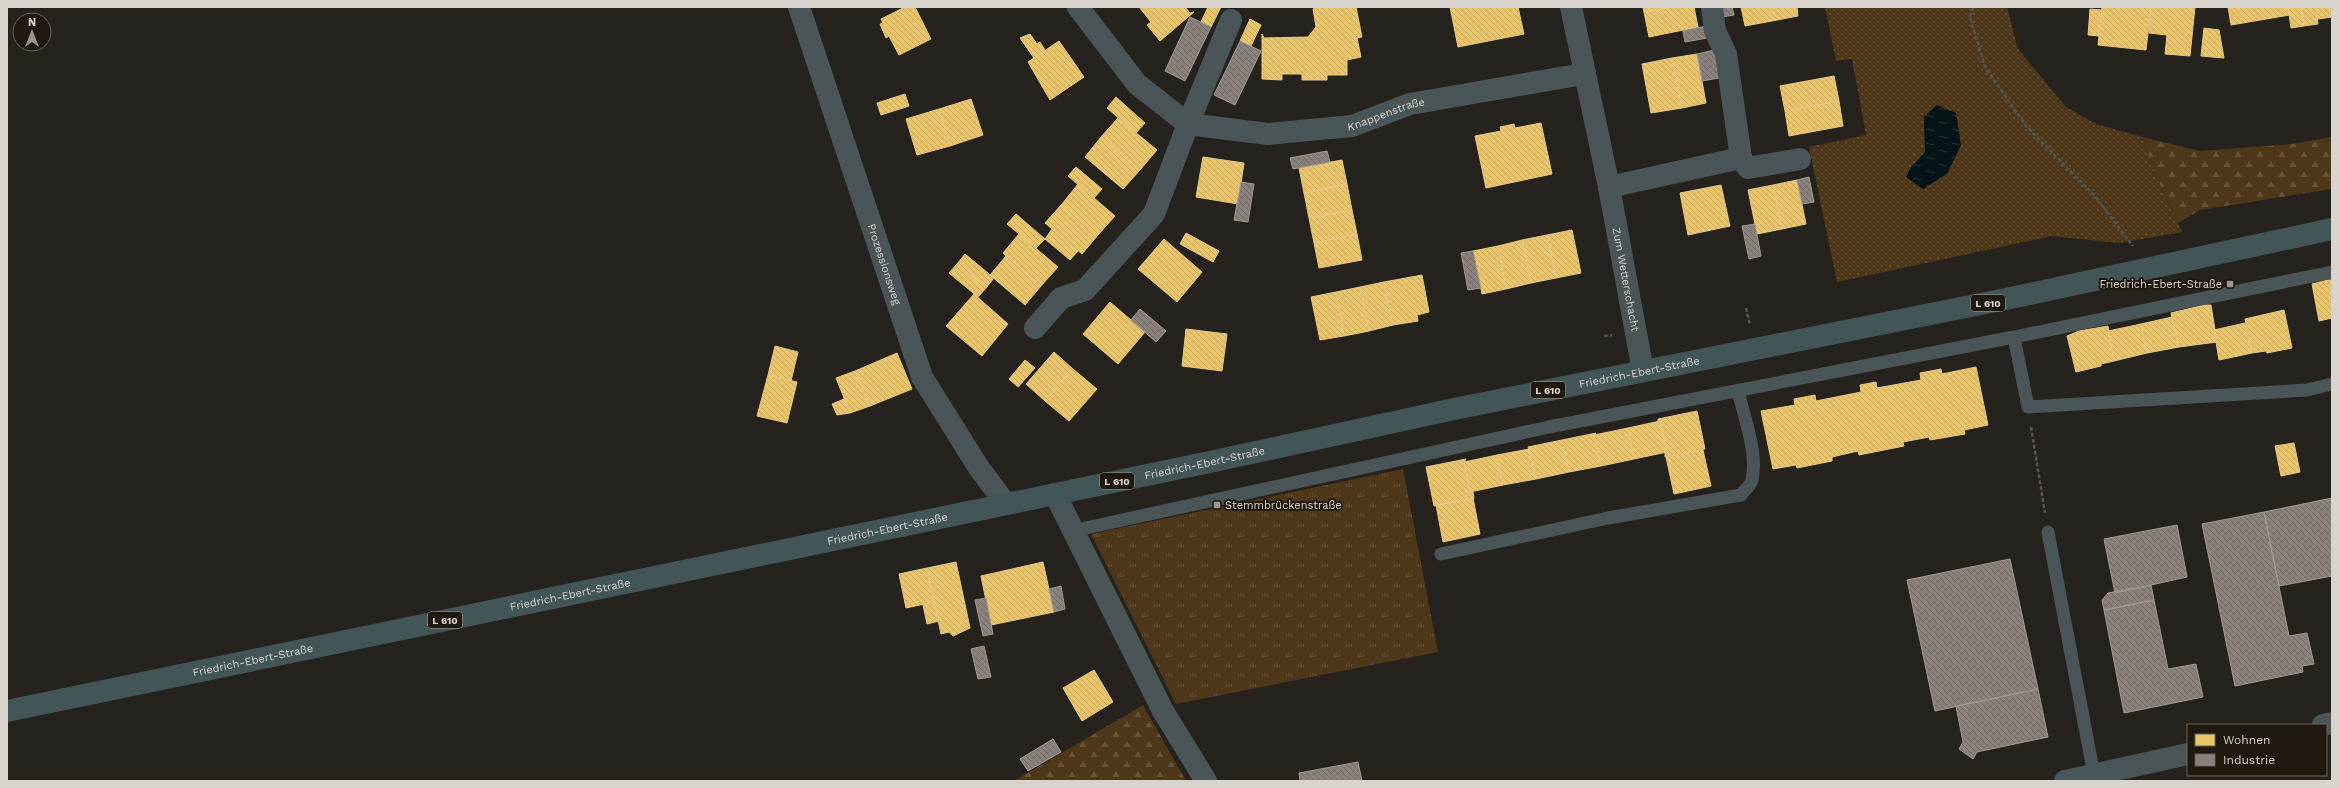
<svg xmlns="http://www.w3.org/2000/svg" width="2339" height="788" viewBox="0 0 2339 788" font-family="'Work Sans',sans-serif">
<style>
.grass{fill:url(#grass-tufts)}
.forest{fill:url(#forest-firs)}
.park{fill:url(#park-dots)}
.water{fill:url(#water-ripples)}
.homes{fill:url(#homes-back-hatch);stroke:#e4c888}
.industry{fill:url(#industry-back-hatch);stroke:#a19a94}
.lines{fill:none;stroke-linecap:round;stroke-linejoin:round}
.path{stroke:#4e5656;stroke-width:2.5;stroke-dasharray:4 2;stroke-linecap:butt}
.service{stroke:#495556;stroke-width:13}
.minor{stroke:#495556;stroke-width:22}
.primary{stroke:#425658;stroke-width:22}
.poi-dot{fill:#9a958f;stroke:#201910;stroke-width:1.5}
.labels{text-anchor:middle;stroke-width:4;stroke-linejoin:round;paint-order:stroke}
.shield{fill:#201910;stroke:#a19b94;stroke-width:1}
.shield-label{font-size:10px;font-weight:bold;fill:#d8d3cd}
.street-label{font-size:11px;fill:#d8d3cd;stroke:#201910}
.poi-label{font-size:11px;fill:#d8d3cd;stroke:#201910;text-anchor:end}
</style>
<defs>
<pattern id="grass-tufts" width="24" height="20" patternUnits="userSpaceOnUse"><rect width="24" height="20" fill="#4f3819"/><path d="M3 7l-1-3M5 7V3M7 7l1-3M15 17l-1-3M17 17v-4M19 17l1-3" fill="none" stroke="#685439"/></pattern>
<pattern id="forest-firs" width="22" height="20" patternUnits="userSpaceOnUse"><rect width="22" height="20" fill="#4f3819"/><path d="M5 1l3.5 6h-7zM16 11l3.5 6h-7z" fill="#685439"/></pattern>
<pattern id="park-dots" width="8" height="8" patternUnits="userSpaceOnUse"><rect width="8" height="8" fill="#4f3819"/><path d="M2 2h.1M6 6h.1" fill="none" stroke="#685439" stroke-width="1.8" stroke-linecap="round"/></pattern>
<pattern id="water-ripples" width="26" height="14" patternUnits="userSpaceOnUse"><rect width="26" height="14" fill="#051517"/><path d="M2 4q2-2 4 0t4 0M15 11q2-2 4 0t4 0" fill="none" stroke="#293638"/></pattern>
<pattern id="homes-back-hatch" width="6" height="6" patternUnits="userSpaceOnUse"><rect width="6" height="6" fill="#e9c46a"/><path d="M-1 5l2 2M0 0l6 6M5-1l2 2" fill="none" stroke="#c7a961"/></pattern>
<pattern id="industry-back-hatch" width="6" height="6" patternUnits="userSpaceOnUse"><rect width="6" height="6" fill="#8a817c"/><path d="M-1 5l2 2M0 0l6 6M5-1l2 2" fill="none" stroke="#706a66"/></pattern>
</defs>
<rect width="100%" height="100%" fill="#26221d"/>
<path class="grass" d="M 1403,469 L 1438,652 L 1176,704 L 1091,534 Z"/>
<path class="forest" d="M 2142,137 L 2200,151 L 2292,144 L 2332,137 L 2332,189 L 2200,210 L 2178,223 L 2158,181 Z
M 1143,705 L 1186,781 L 1014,781 Z"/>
<path class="park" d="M 1825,7 L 2007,7 L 2018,49 L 2066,107 L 2096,124 L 2142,137 L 2158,181 L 2182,232 L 2119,243 L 2052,236 L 1837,282 L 1809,147 L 1866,135 L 1852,59 L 1836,61 Z"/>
<path class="water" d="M 1937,105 L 1956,113 L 1961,145 L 1947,174 L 1923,189 L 1906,177 L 1911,167 L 1925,152 L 1924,117 Z"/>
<path class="homes" d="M 905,7 L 915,7 L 931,39 L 899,55 L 889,36 L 886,38 L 880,24 L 883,23 L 881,19 Z
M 1139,7 L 1185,7 L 1190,13 L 1194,12 L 1160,41 L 1147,25 L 1151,22 Z
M 1208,7 L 1221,7 L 1211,27 L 1201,22 Z
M 1318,7 L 1356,7 L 1362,37 L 1357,38 L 1361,57 L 1347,60 L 1347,75 L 1327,75 L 1327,80 L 1302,80 L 1302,74 L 1282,74 L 1282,80 L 1262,79 L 1262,34 L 1264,38 L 1308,37 L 1316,27 L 1313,9 Z
M 1450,7 L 1518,7 L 1524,34 L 1458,47 Z
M 1643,7 L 1672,7 L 1644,12 Z
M 1672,7 L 1694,7 L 1698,27 L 1649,37 L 1644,12 Z
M 1741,7 L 1769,7 L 1772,21 L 1745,26 Z
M 1769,7 L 1797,7 L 1798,16 L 1772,21 Z
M 2102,7 L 2151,7 L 2146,50 L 2098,45 Z
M 2151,7 L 2195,7 L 2190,56 L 2165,54 L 2167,35 L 2149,33 Z
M 2228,7 L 2288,7 L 2290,15 L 2231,25 Z
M 2288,7 L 2301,7 L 2304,26 L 2291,28 Z
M 2301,7 L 2316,7 L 2318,24 L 2304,26 Z
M 2316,7 L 2332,7 L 2332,17 L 2318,19 Z
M 2090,9 L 2102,10 L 2099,36 L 2088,35 Z
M 1250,19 L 1261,25 L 1251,46 L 1240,41 Z
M 2204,28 L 2219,30 L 2224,58 L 2201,56 Z
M 1030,34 L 1037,44 L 1040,42 L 1045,50 L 1034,58 L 1020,38 Z
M 1059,41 L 1084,77 L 1050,100 L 1028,62 Z
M 1697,54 L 1706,103 L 1682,108 L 1672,58 Z
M 1672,58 L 1682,108 L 1651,113 L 1642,64 Z
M 1834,76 L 1839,101 L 1785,111 L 1780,86 Z
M 905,94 L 909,106 L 881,115 L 877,103 Z
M 1116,97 L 1145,123 L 1136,133 L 1107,108 Z
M 971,99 L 983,135 L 950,146 L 939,109 Z
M 1839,101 L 1843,126 L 1789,136 L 1785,111 Z
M 939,109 L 950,146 L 917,155 L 906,119 Z
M 1118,118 L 1157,150 L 1140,170 L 1101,137 Z
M 1541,123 L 1552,174 L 1486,188 L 1475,136 L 1501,131 L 1500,127 L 1514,124 L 1515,128 Z
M 1101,137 L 1140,170 L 1123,189 L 1085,157 Z
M 1203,157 L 1244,163 L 1238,204 L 1196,197 Z
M 1342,160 L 1347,184 L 1304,193 L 1299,168 Z
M 1076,167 L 1102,189 L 1094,198 L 1068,176 Z
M 1797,180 L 1806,224 L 1782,229 L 1773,185 Z
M 1078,184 L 1115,216 L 1098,235 L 1062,204 Z
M 1347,184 L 1352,210 L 1309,218 L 1304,193 Z
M 1721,185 L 1730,226 L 1688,235 L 1680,193 Z
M 1773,185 L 1782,229 L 1757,234 L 1748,190 Z
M 1062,204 L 1098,235 L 1082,254 L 1045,223 Z
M 1352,210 L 1357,234 L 1314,243 L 1309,218 Z
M 1016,214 L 1045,239 L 1036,248 L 1007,224 Z
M 1052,229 L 1078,251 L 1070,260 L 1045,239 Z
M 1572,230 L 1581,273 L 1556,278 L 1547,235 Z
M 1186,233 L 1219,251 L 1213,262 L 1180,244 Z
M 1019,234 L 1058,267 L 1041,286 L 1003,253 Z
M 1357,234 L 1362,260 L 1319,268 L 1314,243 Z
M 1547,235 L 1556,278 L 1531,283 L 1522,240 Z
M 1164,239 L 1202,272 L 1177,302 L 1138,269 Z
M 1522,240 L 1531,283 L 1506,289 L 1498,246 Z
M 1498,246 L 1506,289 L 1482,294 L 1473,251 Z
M 1003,253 L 1041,286 L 1025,305 L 990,275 L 1006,256 Z
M 965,254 L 994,278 L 986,288 L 957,264 Z
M 957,264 L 986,288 L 978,297 L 949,273 Z
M 1422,275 L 1429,312 L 1417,315 L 1418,321 L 1393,325 L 1384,282 Z
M 2328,280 L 2332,280 L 2332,318 L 2319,321 L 2312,284 Z
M 1384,282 L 1393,325 L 1369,331 L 1360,287 Z
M 1360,287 L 1369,331 L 1344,336 L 1336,292 Z
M 1336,292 L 1344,336 L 1320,340 L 1311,297 Z
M 974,294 L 1008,324 L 982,356 L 946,326 Z
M 1110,302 L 1145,332 L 1118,364 L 1083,334 Z
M 2204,305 L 2211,305 L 2217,342 L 2179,347 L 2171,313 Z
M 2284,310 L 2292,348 L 2267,353 L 2266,351 L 2252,353 L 2245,319 Z
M 2172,317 L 2179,347 L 2147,353 L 2141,324 Z
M 2245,323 L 2252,353 L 2219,360 L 2214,330 Z
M 2141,324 L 2147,353 L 2114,361 L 2108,331 Z
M 2108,326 L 2114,361 L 2101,364 L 2101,366 L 2076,372 L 2067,336 L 2079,331 Z
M 1186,329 L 1227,334 L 1222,371 L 1182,366 Z
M 775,346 L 798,352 L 791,381 L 768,375 Z
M 1054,352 L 1073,369 L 1045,401 L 1026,384 Z
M 897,353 L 912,389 L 870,406 L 855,371 Z
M 1025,360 L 1035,368 L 1018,387 L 1009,379 Z
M 1976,367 L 1988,425 L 1964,430 L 1965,434 L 1930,440 L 1929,437 L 1903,442 L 1904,446 L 1859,455 L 1858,451 L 1832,457 L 1832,461 L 1797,468 L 1796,465 L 1773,469 L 1761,411 L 1795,405 L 1794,399 L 1815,395 L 1816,401 L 1861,392 L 1860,385 L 1876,382 L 1877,388 L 1921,380 L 1920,373 L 1941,369 L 1942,374 Z
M 1073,369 L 1097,389 L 1069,421 L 1045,401 Z
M 855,371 L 870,406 L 850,413 L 836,378 Z
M 768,375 L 797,382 L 787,423 L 757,416 Z
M 844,399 L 850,413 L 837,415 L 832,404 Z
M 1697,411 L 1705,449 L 1665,457 L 1665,452 L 1667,452 L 1660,421 L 1658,422 L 1658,419 Z
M 1660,421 L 1667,452 L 1634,459 L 1628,428 Z
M 1628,428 L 1634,459 L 1601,466 L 1594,435 Z
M 1596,433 L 1594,435 L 1601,466 L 1569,472 L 1562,440 Z
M 1562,440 L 1569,472 L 1536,479 L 1528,447 Z
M 2294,443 L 2300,472 L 2281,476 L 2275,446 Z
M 1529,449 L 1536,479 L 1503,485 L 1497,455 Z
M 1703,450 L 1711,486 L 1674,494 L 1666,457 Z
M 1497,455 L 1503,485 L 1470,492 L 1464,462 Z
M 1466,459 L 1464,462 L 1470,492 L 1473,492 L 1474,498 L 1434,506 L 1426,467 Z
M 1473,498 L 1480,534 L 1443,542 L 1436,505 Z
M 956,562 L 970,628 L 953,636 L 949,632 L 941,634 L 927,568 Z
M 1043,562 L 1054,612 L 991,625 L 981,576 Z
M 927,568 L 934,602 L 906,608 L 899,574 Z
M 934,602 L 939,621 L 927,624 L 923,605 Z
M 1094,670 L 1113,702 L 1082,721 L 1063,688 Z"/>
<path class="industry" d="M 1720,7 L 1732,7 L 1734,15 L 1722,17 Z
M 1190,17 L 1211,27 L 1185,81 L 1165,71 Z
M 1711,25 L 1713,37 L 1685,42 L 1683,31 Z
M 1240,41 L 1261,51 L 1235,105 L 1214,95 Z
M 1719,49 L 1725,77 L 1702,81 L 1697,54 Z
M 1327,151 L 1330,162 L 1293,169 L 1290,158 Z
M 1809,177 L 1814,202 L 1802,204 L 1797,180 Z
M 1241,182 L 1254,184 L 1248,222 L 1234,220 Z
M 1755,224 L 1761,256 L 1749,259 L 1742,226 Z
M 1473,251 L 1481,288 L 1468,290 L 1461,253 Z
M 1140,309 L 1166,331 L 1156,342 L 1131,320 Z
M 2332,498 L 2332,576 L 2279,586 L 2264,512 Z
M 2264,512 L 2289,636 L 2307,633 L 2314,664 L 2302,666 L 2303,672 L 2235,686 L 2202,524 Z
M 2177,525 L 2187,577 L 2115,593 L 2104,539 Z
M 2010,559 L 2038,689 L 1935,711 L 1907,580 Z
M 2151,585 L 2154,600 L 2104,610 L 2102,600 L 2108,593 Z
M 1061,586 L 1065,609 L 1054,612 L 1049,589 Z
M 986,598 L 993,634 L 983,636 L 975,600 Z
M 2154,600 L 2168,669 L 2196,664 L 2203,697 L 2124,713 L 2104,610 Z
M 984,646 L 991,677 L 978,679 L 971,649 Z
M 2038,689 L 2048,737 L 1977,752 L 1973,759 L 1959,749 L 1963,742 L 1956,706 Z
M 1053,739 L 1061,752 L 1028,771 L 1020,759 Z
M 1358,762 L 1362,781 L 1300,781 L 1299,773 Z"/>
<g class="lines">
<path class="path" d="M 1973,7 L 1970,17 L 1985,67 L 2026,126 L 2094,195 L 2133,246
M 1746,308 L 1750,325
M 1604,336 L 1612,335
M 2031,427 L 2045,513"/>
<path class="service" d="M 2014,337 L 2332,272
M 1072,531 L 1549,427 L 2014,337 L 2028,407 L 2307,390 L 2332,384
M 2048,532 L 2094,775
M 1441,554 L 1608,518 L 1741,495 C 1744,491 1751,485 1752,480 C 1758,452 1744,418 1738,390"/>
<g class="minor">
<path id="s1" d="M 799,7 L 922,377 L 979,468 L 1006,504"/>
<path id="s2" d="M 1078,7 L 1137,84 L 1188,124 L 1268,134 L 1352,126 L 1410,104 L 1583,74"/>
<path id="s3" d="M 1571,7 L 1609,187 L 1643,371"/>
<path d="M 1741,158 L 1748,168 L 1800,159"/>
<path d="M 1609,187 L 1741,158 L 1726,54 L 1715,31 L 1712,7"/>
<path d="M 1035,328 L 1061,298 L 1085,290 L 1154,214 L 1188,124 L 1231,20"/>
<path d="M 1055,494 L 1163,711 L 1206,781"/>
<path d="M 2323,725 L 2332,723"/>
<path d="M 2065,781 L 2188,754"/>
</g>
<path class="primary" id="s4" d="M 7,711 L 1205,463 L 1454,409 L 2006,299 L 2332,229"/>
</g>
<g class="poi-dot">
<rect x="2226" y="280" width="8" height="8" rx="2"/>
<rect x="1213" y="501" width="8" height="8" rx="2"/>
</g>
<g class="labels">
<g class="shield">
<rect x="1971" y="295" width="34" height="16" rx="3"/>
<rect x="1531" y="382" width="34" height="16" rx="3"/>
<rect x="1100" y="473" width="34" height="16" rx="3"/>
<rect x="428" y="612" width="34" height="16" rx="3"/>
</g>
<g class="shield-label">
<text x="1988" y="307">L 610</text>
<text x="1548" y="394">L 610</text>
<text x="1117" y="485">L 610</text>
<text x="445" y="624">L 610</text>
</g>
<g class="street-label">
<text dy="4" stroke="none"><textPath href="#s2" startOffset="363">Knappenstraße</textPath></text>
<text dy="4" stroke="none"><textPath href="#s1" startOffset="271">Prozessionsweg</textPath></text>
<text dy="4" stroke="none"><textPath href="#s3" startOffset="278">Zum Wetterschacht</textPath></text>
<text dy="4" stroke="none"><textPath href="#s4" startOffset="1667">Friedrich-Ebert-Straße</textPath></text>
<text dy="4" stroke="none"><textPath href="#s4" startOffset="1223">Friedrich-Ebert-Straße</textPath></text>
<text dy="4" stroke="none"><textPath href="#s4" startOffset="899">Friedrich-Ebert-Straße</textPath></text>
<text dy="4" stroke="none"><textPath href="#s4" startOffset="575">Friedrich-Ebert-Straße</textPath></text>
<text dy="4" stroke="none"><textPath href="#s4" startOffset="251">Friedrich-Ebert-Straße</textPath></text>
</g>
<g class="poi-label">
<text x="2222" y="288">Friedrich-Ebert-Straße</text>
<text x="1225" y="509" text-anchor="start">Stemmbrückenstraße</text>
</g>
</g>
<rect width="2339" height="788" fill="none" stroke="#d8d3cd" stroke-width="16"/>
<rect x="2187" y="724" width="140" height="52" fill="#201910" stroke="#6a635c"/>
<rect x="2195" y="734" width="20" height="12" fill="#e9c46a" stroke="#6a635c"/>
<text x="2223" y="744" font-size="12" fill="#d8d3cd">Wohnen</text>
<rect x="2195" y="754" width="20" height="12" fill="#8a817c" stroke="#6a635c"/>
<text x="2223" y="764" font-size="12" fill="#d8d3cd">Industrie</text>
<g transform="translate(32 32)"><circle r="19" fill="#201910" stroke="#6a635c"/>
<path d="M0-3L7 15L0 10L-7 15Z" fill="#9a958f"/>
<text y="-6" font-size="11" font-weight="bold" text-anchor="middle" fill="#d8d3cd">N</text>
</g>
</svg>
